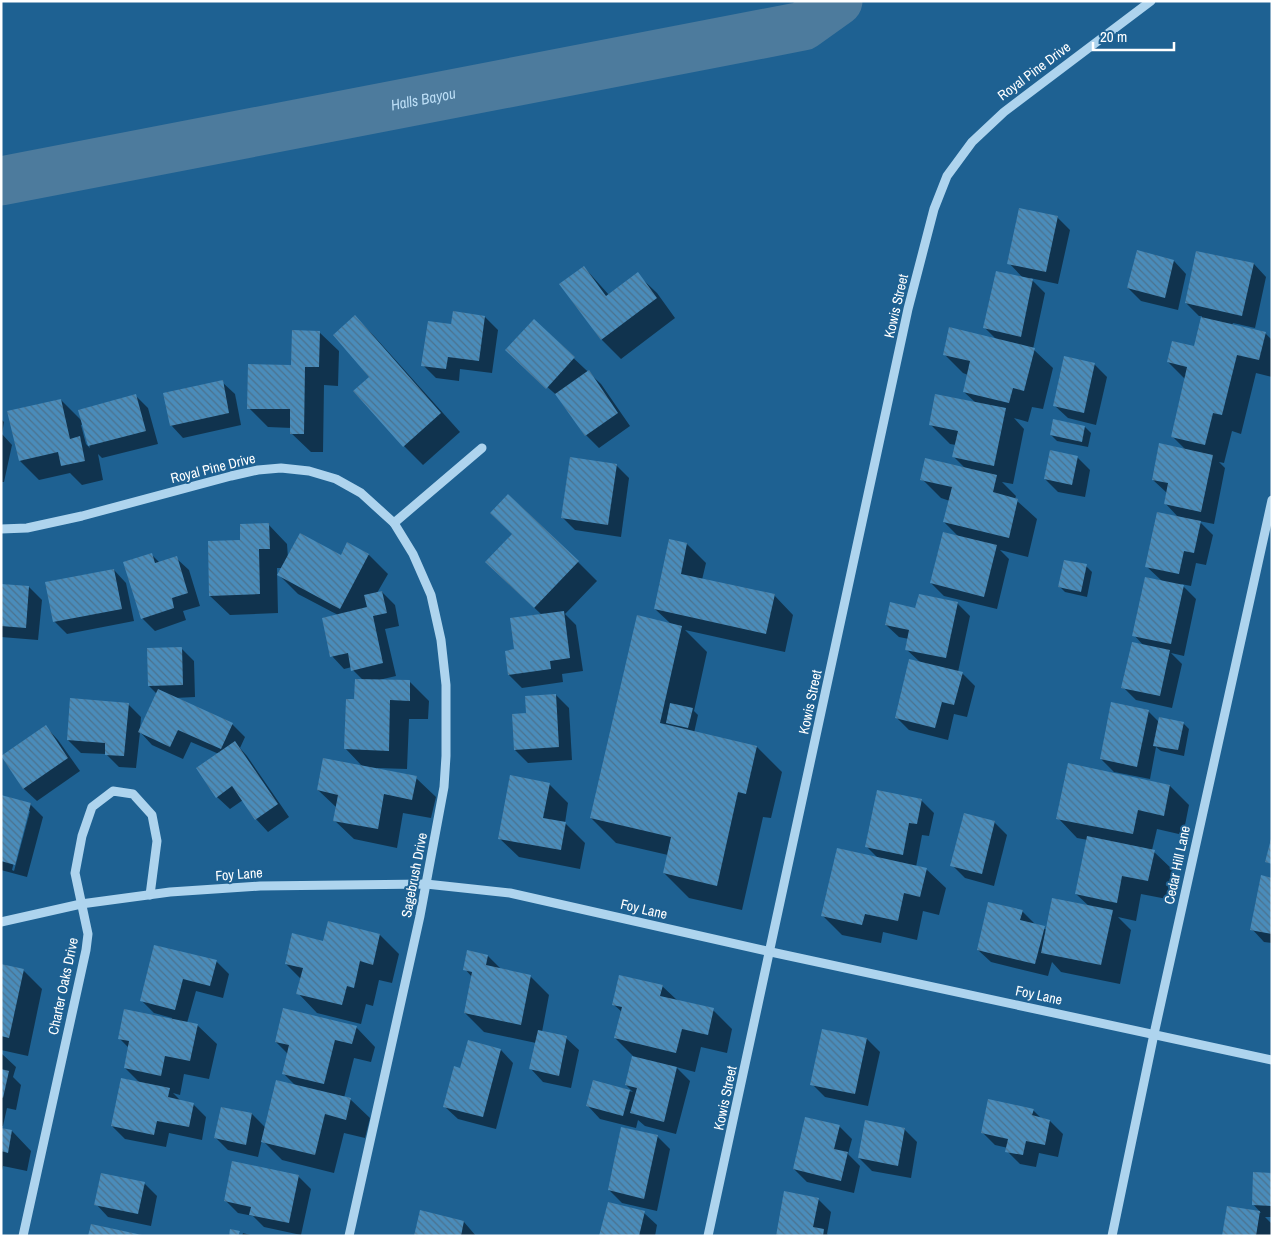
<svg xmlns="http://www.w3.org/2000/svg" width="1273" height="1237" font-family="'Archivo Narrow',sans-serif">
<defs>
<pattern id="building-back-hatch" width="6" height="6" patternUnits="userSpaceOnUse" patternTransform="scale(1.25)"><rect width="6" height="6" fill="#4a8cba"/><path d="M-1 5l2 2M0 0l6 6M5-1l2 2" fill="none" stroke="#4b728e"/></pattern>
</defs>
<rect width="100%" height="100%" fill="#1e6192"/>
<g fill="#0007" fill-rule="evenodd">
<polygon points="1057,217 1070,230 1058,284 1030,278 1045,293 1033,349 1053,368 1043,409 1032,407 1028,422 1014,418 1024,429 1013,484 1002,482 1016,496 1015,499 1037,519 1028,557 1000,550 1009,559 997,609 944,596 931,583 959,537 944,522 950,501 941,498 922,479 966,469 954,457 956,445 950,444 931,425 976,403 964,392 968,375 963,373 944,354 997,340 985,328 1024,279 1009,263"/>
<polygon points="1174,261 1186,274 1178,310 1141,301 1128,288"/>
<polygon points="1254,264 1266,277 1255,328 1233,323 1232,325 1265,333 1272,340 1272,377 1256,373 1241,434 1232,431 1224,463 1219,462 1225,468 1214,524 1199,521 1213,535 1206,565 1196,563 1191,586 1181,584 1196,599 1184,656 1171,653 1182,664 1172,708 1136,700 1123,687 1144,646 1134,635 1162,581 1146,566 1179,518 1165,503 1167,493 1153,480 1186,450 1172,436 1185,379 1168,362 1195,348 1202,316 1199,316 1186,303"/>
<polygon points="584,267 609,295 637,274 657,293 675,318 621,359 602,340 561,285"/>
<polygon points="355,317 374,336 460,432 423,465 404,446 371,377"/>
<polygon points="485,317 498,330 492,373 460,369 459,381 436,378 423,365 452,325"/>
<polygon points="534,321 601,384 630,426 599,448 586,435 561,399 520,363"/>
<polygon points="319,332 339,351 338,386 324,385 323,452 311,452 291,433 292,428 268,427 249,408 292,366"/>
<polygon points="1094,364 1107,377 1096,425 1068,418 1055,406"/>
<polygon points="222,382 235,394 241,425 183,438 171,425"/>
<path d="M136 396 148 408 158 444 102 458 98 454 103 480 82 485 70 473 39 480 20 461 61 400 83 422ZM83 424 90 448 86 444 81 425Z"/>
<polygon points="1,419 4,422 2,434 12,445 4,482 1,482"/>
<polygon points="1054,421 1085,427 1091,433 1088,447 1057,441 1051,435"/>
<polygon points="1077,457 1090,470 1085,497 1058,492 1045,479"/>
<polygon points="616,465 629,478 621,537 575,530 562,517"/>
<polygon points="268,524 287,544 288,558 341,557 348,543 369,555 388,574 377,593 382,592 395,605 399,626 385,629 396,676 379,680 410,682 429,701 428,719 409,719 407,769 377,768 377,770 416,778 436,797 431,818 403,813 397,848 354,839 334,820 337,808 318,790 363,767 345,748 355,700 363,680 353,670 352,667 344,669 332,656 338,615 298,594 279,575 283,568 277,568 278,613 230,615 210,596 241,541"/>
<polygon points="687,544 706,563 702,580 774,595 793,615 785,652 685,630 707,652 694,711 698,715 694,733 757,747 782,772 771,818 763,817 742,910 689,898 664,873 668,855 616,843 591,818 671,624 655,609"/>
<polygon points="151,554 160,563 176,558 189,570 200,606 183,611 186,620 155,631 142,618"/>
<polygon points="578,562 597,581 565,614 576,625 583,671 562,674 563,682 522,688 509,675 506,652 516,650 542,615 506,581"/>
<polygon points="1086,566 1092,572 1087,597 1065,592 1059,586"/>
<polygon points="114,570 126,583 134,621 67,634 54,621"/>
<polygon points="1,585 29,587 42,600 38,640 1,637"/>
<polygon points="957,603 970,616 958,672 962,673 975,686 967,717 954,714 948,740 909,730 896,717 920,662 906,649 909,639 899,637 886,625 916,610"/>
<polygon points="181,648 194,661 195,697 175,698 232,724 245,737 240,748 247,756 289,817 268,832 256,819 243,800 230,809 217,797 219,754 191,742 183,759 152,745 140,732 136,768 119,767 106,754 81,753 68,740 128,704 141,717 140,730 157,694 149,686"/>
<polygon points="556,695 569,708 572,760 528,763 515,750 527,714"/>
<polygon points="1148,711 1159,722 1183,723 1189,729 1184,756 1161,751 1156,747 1150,779 1114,772 1101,759"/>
<polygon points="46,727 58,740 80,771 37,801 24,789 2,757"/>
<polygon points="1069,765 1170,786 1189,805 1183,835 1157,829 1152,850 1173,870 1167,899 1141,894 1136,921 1118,917 1131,930 1120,984 1061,972 1052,962 1048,976 991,962 978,950 1022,911 1035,924 1047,930 1090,907 1076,894 1088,840 1077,838 1058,818"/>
<polygon points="549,784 568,803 565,823 585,843 580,869 519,857 499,838"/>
<path d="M1 797 30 804 43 817 27 877 1 870ZM27 811H30L14 871 12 870Z"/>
<polygon points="921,800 934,813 929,836 922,835 916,867 926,869 946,888 939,915 923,911 917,940 883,932 881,943 842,935 823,916 879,859 867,847"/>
<polygon points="994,822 1007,835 994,886 965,878 952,865"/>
<polygon points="1272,879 1272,943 1264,942 1252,929"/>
<polygon points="380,935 399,954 392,983 379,980 373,1006 366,1004 361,1024 317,1013 298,993 301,979 286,964 324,942"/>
<polygon points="488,956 502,970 530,976 549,995 542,1032 566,1038 579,1050 571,1088 543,1082 531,1069 536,1043 484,1032 465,1013 472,977 465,969"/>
<polygon points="216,961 229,974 223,998 196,991 187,1023 197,1025 217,1044 209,1079 184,1074 180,1095 173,1093 181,1101 193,1104 206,1117 202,1140 169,1133 166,1147 125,1139 112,1126 141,1084 125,1068 129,1048 119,1038 172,1020 172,1018 154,1013 141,1000"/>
<polygon points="1,966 23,970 42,989 28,1056 1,1050"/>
<polygon points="662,986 678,1001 713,1010 732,1029 727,1053 701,1047 695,1072 676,1067 690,1081 676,1134 645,1126 638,1120 636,1128 600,1119 588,1106 594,1082 633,1092 626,1085 633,1056 615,1038 622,1012 614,1005"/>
<polygon points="356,1027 375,1047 371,1062 354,1058 344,1098 350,1099 370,1118 365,1138 344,1133 334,1173 282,1160 262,1140 258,1157 228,1150 216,1138 252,1114 266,1128 296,1086 283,1073 288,1054 276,1042"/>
<polygon points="823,1030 867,1039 880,1052 868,1106 825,1097 812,1084"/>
<polygon points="501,1050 513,1063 496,1129 458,1119 445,1107 461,1070"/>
<polygon points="1,1053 16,1067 13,1077 21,1085 16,1110 7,1108 3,1126 1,1126"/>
<polygon points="1033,1110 1042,1119 1050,1121 1063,1134 1058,1157 1039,1153 1036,1167 1020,1164 1007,1151 1008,1148 995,1145 982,1132"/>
<polygon points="839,1126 852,1139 848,1154 860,1166 854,1193 807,1182 794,1169"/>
<polygon points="1,1129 12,1131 31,1151 27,1171 3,1166 1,1174"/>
<polygon points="904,1129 917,1142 911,1178 872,1171 859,1158"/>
<polygon points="657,1136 670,1149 657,1211 622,1203 609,1190"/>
<polygon points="1272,1174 1272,1217 1265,1217 1272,1224 1271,1236 1223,1236 1228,1207 1261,1213 1253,1204"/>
<polygon points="102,1175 145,1184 157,1196 151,1226 108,1217 96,1204"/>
<polygon points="298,1176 311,1189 301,1235 264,1227 253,1216 238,1213 225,1200"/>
<polygon points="818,1199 831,1212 827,1234 829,1236 777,1236"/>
<polygon points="644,1213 657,1225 655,1236 601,1236"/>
<polygon points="464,1222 476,1236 415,1236"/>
<polygon points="243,1233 254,1236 242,1236"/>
</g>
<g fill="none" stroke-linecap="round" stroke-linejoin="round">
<path stroke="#4d7b9d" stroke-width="49" id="s1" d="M1 181 803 26 838 1"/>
</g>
<g fill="url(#building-back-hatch)">
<polygon points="1019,208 1058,216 1046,272 1007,264"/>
<polygon points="1137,250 1174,260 1165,298 1127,288"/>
<polygon points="1196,251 1254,263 1242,316 1185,303"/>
<polygon points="584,266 606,296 638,272 657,298 601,340 559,284"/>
<polygon points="996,271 1033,279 1021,337 983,328"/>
<polygon points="453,311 485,316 479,361 448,357 446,369 421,366 428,321 451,324"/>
<polygon points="355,315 441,413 403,447 353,391 369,377 333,335"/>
<polygon points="1201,317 1266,332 1259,360 1237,355 1222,415 1213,413 1205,445 1171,437 1187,367 1167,362 1172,341 1194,346"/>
<polygon points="534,319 575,357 546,389 505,350"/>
<polygon points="949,327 1035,348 1024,391 1013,388 1009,403 963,392 970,361 943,355"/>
<polygon points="292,330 320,331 319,367 305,367 304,434 290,434 290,409 247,409 248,364 291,365"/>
<polygon points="1064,356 1095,363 1084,413 1053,406"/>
<polygon points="589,370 618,413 585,436 555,394"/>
<polygon points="223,380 229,413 170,426 163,393"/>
<polygon points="136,394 146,431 88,446 78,410"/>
<polygon points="935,394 1006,408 994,466 952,457 958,431 929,425"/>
<polygon points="61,399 70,439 80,436 85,461 61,466 58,452 19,461 7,411"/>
<polygon points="1053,419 1085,426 1082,442 1050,435"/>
<polygon points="1159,443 1213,455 1201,512 1164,504 1168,483 1152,480"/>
<polygon points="1050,450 1078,456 1072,485 1044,479"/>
<polygon points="570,457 617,464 608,525 561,518"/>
<polygon points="925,458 997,475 993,492 1018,499 1009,538 943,522 952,487 920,480"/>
<polygon points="508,494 579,561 534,608 485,562 512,534 490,513"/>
<polygon points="1157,512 1201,521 1194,553 1184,551 1179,574 1145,567"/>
<polygon points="269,523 270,549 259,549 260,594 209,596 208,541 240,540 240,524"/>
<polygon points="943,532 997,545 984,597 930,583"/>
<polygon points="300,533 341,555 347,542 369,554 340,609 277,575"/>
<polygon points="669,539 687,543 681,574 775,594 766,634 654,609"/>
<polygon points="152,553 155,563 177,556 188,593 172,598 174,608 141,619 123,562"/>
<polygon points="1064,560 1087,564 1081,592 1058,587"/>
<polygon points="114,569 122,609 53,622 45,582"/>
<polygon points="1145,577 1184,585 1171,644 1132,636"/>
<polygon points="1,584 29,586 26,628 1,626"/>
<polygon points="382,591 387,613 373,616 383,663 351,671 348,653 330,657 322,618 367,607 364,595"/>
<polygon points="919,594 958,602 946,658 905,650 909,630 885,625 890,602 915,608"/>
<polygon points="564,611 570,658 550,661 551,669 508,675 505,651 514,649 510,618"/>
<polygon points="637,615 682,626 660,723 757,746 746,794 738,792 717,886 663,873 671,837 590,818"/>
<polygon points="1132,642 1170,650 1160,696 1121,688"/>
<polygon points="182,647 183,685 148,686 147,648"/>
<polygon points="909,659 963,672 954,705 942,702 935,728 895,718"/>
<polygon points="355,679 410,680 410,701 390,700 389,751 344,749 346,699 354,699"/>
<polygon points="158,689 233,723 221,749 178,730 170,747 138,732"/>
<polygon points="556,694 559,747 514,750 512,714 526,713 525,696"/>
<polygon points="70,698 129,703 124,756 105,755 105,743 67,740"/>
<polygon points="1111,702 1149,710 1137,767 1100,759"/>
<polygon points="670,703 693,708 688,728 666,723"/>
<polygon points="1159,717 1184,722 1178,750 1153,746"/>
<polygon points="46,725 68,758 23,789 1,756"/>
<polygon points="235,741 278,804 255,820 232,786 216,798 196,768"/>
<polygon points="323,758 417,776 412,800 384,794 378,829 333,821 338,795 317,790"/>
<polygon points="1068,763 1170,785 1164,816 1138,810 1133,834 1056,819"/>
<polygon points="510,775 550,783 543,818 566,822 561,850 498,839"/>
<polygon points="877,790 922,799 917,824 909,823 903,855 865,847"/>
<polygon points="1,795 31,803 15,865 1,861"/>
<polygon points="964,813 995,821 982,874 950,866"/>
<polygon points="1087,836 1155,850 1148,881 1122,876 1117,903 1075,894"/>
<polygon points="1271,839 1272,840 1272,864 1265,862"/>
<polygon points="837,848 927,868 920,897 904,893 898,921 865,914 862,925 821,916"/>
<polygon points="1261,875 1272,878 1272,934 1250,930"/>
<polygon points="1052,898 1113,910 1101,965 1041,953"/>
<polygon points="988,902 1023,910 1020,920 1045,926 1035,964 977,950"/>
<polygon points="328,921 380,934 373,965 360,961 354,988 347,986 342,1005 296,994 303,968 285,964 292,933 323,941"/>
<polygon points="154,945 217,960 210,986 183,979 175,1010 140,1001"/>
<polygon points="467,950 488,955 486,965 531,975 521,1025 464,1013 472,972 463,970"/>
<polygon points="1,964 24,969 9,1038 1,1036"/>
<polygon points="619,975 663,985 660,996 714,1008 708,1035 682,1029 676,1053 614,1038 622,1007 612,1005"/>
<polygon points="283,1008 357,1026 352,1044 335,1040 324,1084 282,1074 289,1045 275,1042"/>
<polygon points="124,1009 198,1024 190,1061 165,1056 161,1076 124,1068 129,1041 118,1039"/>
<polygon points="822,1029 867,1038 855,1094 810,1085"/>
<polygon points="538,1030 567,1036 559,1076 529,1069"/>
<polygon points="468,1040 501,1049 483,1117 443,1107 454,1066 460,1068"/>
<polygon points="632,1056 677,1067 664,1122 630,1113 637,1088 625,1085"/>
<polygon points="1,1069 9,1071 3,1098 1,1097"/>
<polygon points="121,1078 170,1088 168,1097 194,1103 189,1127 157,1121 154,1135 111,1126"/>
<polygon points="276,1080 351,1098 346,1120 325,1114 315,1155 261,1142"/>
<polygon points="593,1080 630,1090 623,1116 586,1106"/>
<polygon points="988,1099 1034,1109 1032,1115 1050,1120 1045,1145 1026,1141 1023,1155 1005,1152 1008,1139 981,1133"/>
<polygon points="221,1107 252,1113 246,1145 214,1138"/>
<polygon points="805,1117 840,1125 834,1149 848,1152 841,1181 793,1169"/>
<polygon points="865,1120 905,1128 898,1166 858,1158"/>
<polygon points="621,1127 658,1135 644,1199 608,1190"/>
<polygon points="1,1128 12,1130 8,1153 1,1151"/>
<polygon points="232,1161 299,1175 289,1223 249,1215 251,1207 224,1201"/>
<polygon points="1253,1172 1272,1173 1272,1206 1252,1205"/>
<polygon points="101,1173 145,1182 138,1214 94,1205"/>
<polygon points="784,1191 819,1198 813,1227 824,1229 823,1236 776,1236"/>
<polygon points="608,1202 645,1211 639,1236 599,1236"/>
<polygon points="1227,1206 1260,1211 1256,1236 1222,1236"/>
<polygon points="420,1210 464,1221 461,1236 414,1236"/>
<polygon points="91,1224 142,1235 142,1236 88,1236"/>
<polygon points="230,1229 240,1231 238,1236 229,1236"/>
</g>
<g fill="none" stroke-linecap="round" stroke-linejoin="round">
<g stroke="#aed4ee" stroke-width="9">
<polyline points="394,523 482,448"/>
<polyline points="1,529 27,528 82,516 231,476 258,470 281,468 309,471 336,479 361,493 394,523 413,554 431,595 441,640 446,685 446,756 444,787 420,916 349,1236"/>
<polyline points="1,922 81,904 170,892 260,886 426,884 510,893 771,952 1272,1060"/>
<polyline points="23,1236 86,950 88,934 75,873 82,836 92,807 113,791 133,794 152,815 157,841 150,895"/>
<polyline points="708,1236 908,309 934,209 947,176 972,142 1004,112 1151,1"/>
<polyline points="1112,1236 1154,1034 1272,500"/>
</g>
</g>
<g text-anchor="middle" stroke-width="4" stroke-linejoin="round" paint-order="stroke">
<g font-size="14" fill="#fff" stroke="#1e6192">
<text transform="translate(1034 71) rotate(-37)" y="5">Royal Pine Drive</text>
<text transform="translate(896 306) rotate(-77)" y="5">Kowis Street</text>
<text transform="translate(213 468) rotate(-14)" y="5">Royal Pine Drive</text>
<text transform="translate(810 702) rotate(-78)" y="5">Kowis Street</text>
<text transform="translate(1177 865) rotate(-78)" y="5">Cedar Hill Lane</text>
<text transform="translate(239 874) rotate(-4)" y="5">Foy Lane</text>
<text transform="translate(414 875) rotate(-79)" y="5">Sagebrush Drive</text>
<text transform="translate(644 909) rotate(13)" y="5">Foy Lane</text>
<text transform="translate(63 986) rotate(-78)" y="5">Charter Oaks Drive</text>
<text transform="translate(1039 995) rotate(12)" y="5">Foy Lane</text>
<text transform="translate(725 1098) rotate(-78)" y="5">Kowis Street</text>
</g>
<g font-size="15" font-style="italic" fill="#bbddf5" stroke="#1e6192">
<text dy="5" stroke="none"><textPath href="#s1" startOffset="430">Halls Bayou</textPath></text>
</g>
</g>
<rect width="1273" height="1237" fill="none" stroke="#ffffff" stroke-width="5"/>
<path d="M1093 42v8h81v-8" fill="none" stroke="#ffffff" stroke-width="2.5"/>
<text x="1100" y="42" font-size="15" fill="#ffffff" stroke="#1e6192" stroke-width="4" paint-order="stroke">20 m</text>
</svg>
